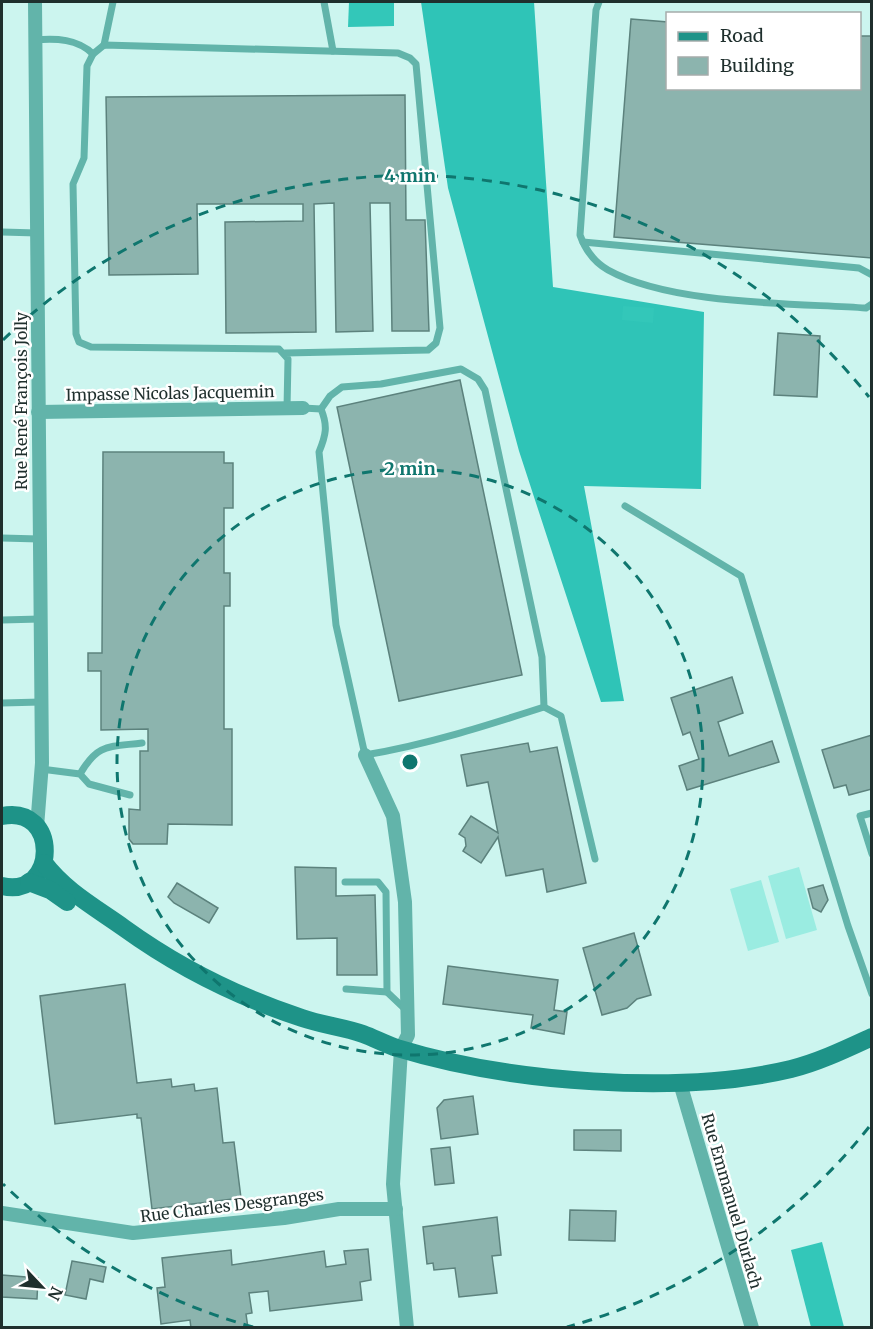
<svg xmlns="http://www.w3.org/2000/svg" width="873" height="1329" font-family="Merriweather,serif">
<rect width="100%" height="100%" fill="#ccf5ef"/>
<g fill="#9aece1">
<polygon points="799,867 817,930 786,939 768,876"/>
<polygon points="761,880 779,942 748,951 730,889"/>
</g>
<polygon fill="#2fc4b7" points="421,2 534,2 553,287 704,312 701,489 584,486 624,701 601,702 519,451 448,188"/>
<g fill="#33c7b9">
<polygon points="349,2 394,2 394,26 348,27"/>
<polygon points="623,306 654,308 653,323 622,320"/>
<polygon points="822,1242 844,1327 811,1327 791,1250"/>
</g>
<g fill="#8cb4ae" stroke="#5c827d" stroke-width="1.5">
<polygon points="631,19 668,22 668,88 860,88 860,36 872,36 872,258 614,237"/>
<polygon points="405,95 406,220 425,220 429,331 392,331 390,203 370,203 373,331 336,332 334,203 314,204 316,332 226,333 225,222 303,221 303,204 197,204 198,274 109,275 106,97"/>
<polygon points="778,333 820,336 817,397 774,395"/>
<polygon points="460,380 522,675 399,701 337,407"/>
<polygon points="103,452 224,452 224,463 233,463 233,508 224,508 224,573 230,573 230,606 224,606 224,729 232,729 232,825 168,824 167,844 133,844 129,839 129,809 140,810 140,751 148,751 148,729 101,730 101,671 88,671 88,653 102,653"/>
<polygon points="732,677 743,713 718,722 729,756 772,741 779,762 687,790 679,766 699,759 690,732 683,735 671,698"/>
<polygon points="872,735 872,789 849,795 846,785 834,788 822,750"/>
<polygon points="528,743 530,752 557,747 586,883 547,892 543,869 506,876 498,837 481,863 463,851 466,846 465,838 459,834 471,816 498,833 488,782 467,786 461,755"/>
<polygon points="295,867 336,868 336,896 375,895 377,975 337,975 337,938 297,939"/>
<polygon points="177,883 218,908 209,923 174,903 168,897"/>
<polygon points="823,885 828,900 821,912 813,908 808,889"/>
<polygon points="634,933 651,995 637,999 627,1008 602,1015 583,948"/>
<polygon points="448,966 558,980 554,1010 567,1012 564,1034 531,1028 533,1015 443,1004"/>
<polygon points="125,984 137,1083 171,1079 172,1087 194,1084 195,1091 217,1088 223,1143 234,1142 241,1198 152,1209 141,1118 137,1118 137,1114 55,1124 40,996"/>
<polygon points="473,1096 478,1134 441,1139 437,1108 444,1100"/>
<polygon points="574,1130 621,1130 621,1151 574,1150"/>
<polygon points="450,1147 454,1183 435,1185 431,1149"/>
<polygon points="570,1210 616,1211 615,1241 569,1240"/>
<polygon points="497,1217 501,1255 492,1256 497,1293 459,1297 455,1268 434,1270 433,1263 427,1264 423,1227"/>
<polygon points="368,1249 371,1280 360,1282 362,1300 270,1311 268,1291 249,1293 252,1313 246,1314 248,1328 191,1328 190,1320 161,1324 157,1288 165,1287 162,1258 231,1250 232,1265 324,1251 326,1267 346,1264 344,1251"/>
<polygon points="72,1261 106,1267 103,1282 90,1279 86,1299 65,1295"/>
<polygon points="2,1275 38,1278 37,1299 2,1297"/>
</g>
<g fill="none" stroke-linecap="round" stroke-linejoin="round">
<g stroke="#62b4aa" stroke-width="7">
<polyline points="324,2 333,51"/>
<path d="M599 2 596 10 580 235C585 249 594 262 608 270 671 305 793 303 866 308L872 304"/>
<path d="M35 40C56 38 78 39 93 54"/>
<polyline points="104,45 113,2"/>
<polyline points="2,232 37,233"/>
<polyline points="583,242 859,268 872,275"/>
<polyline points="285,353 428,350 436,343 440,328 416,64 410,58 398,53 104,45 93,54 87,66 84,158 73,184 76,334 79,342 91,347 279,349 288,359 287,408"/>
<path d="M303 408 321 409C328 426 326 435 319 452L336 625 365 755C426 745 485 726 544 707L561 716 595 859"/>
<polyline points="321,409 330,396 342,387 381,384 461,369 478,379 485,390 542,657 544,707"/>
<polyline points="625,506 741,576 848,926 872,994"/>
<polyline points="2,538 39,539"/>
<polyline points="2,620 40,619"/>
<polyline points="2,703 41,702"/>
<polyline points="41,769 80,774 89,784 130,795"/>
<path d="M80 774C98 743 109 747 142 743"/>
<polyline points="872,813 860,816 872,854"/>
<polyline points="345,882 378,882 386,892 387,992 407,1011"/>
<polyline points="346,989 387,992"/>
</g>
<g stroke="#62b4aa" stroke-width="14">
<polyline points="35,2 42,763 37,827"/>
<polyline points="38,412 303,408"/>
<polyline points="365,755 393,816 405,902 408,1035 401,1049 393,1184 407,1328"/>
<polyline points="680,1083 752,1328"/>
<polyline points="2,1213 133,1233 284,1218 339,1209 396,1209"/>
</g>
<g stroke="#1e9388" stroke-width="18">
<path d="M2 816C60 804 58 899 2 886"/>
<path d="M44 863C65 891 96 908 124 928 178 967 238 997 302 1018 322 1025 343 1027 363 1034 374 1038 385 1044 397 1048 508 1082 678 1096 791 1069 819 1062 846 1049 872 1037"/>
<polyline points="29,882 50,890 67,902"/>
</g>
</g>
<g fill="none" stroke="#0f766e" stroke-width="3" stroke-dasharray="10 8">
<circle cx="410" cy="762" r="293"/>
<path d="M869 1127A586 586 0 0 1 567 1327M253 1327A586 586 0 0 1 3 1184M3 340A586 586 0 0 1 869 397"/>
</g>
<g text-anchor="middle" stroke-width="5" stroke-linejoin="round" paint-order="stroke">
<g font-size="16" fill="#1f2f2d" stroke="#fff">
<text transform="translate(170 393) rotate(-1)" y="6">Impasse Nicolas Jacquemin</text>
<text transform="translate(21 401) rotate(-90)" y="6">Rue René François Jolly</text>
<text transform="translate(732 1201) rotate(74)" y="6">Rue Emmanuel Durlach</text>
<text transform="translate(232 1205) rotate(-7)" y="6">Rue Charles Desgranges</text>
</g>
</g>
<circle cx="410" cy="762" r="9" fill="#0f766e" stroke="#fff" stroke-width="3"/>
<g font-size="18" text-anchor="middle" font-weight="bold" fill="#0f766e" stroke="#fff" stroke-width="5" stroke-linejoin="round" paint-order="stroke">
<text x="410" y="182">4 min</text>
<text x="410" y="475">2 min</text>
</g>
<rect width="873" height="1329" fill="none" stroke="#1f2f2d" stroke-width="6"/>
<rect x="666" y="12" width="195" height="78" fill="#ffffff" stroke="#a5acab" stroke-width="1.5"/>
<rect x="678" y="32" width="30" height="9" fill="#1e9388" stroke="#a5acab" stroke-width="1.5"/>
<text x="720" y="42" font-size="18" fill="#1f2f2d">Road</text>
<rect x="678" y="57" width="30" height="18" fill="#8cb4ae" stroke="#a5acab" stroke-width="1.5"/>
<text x="720" y="72" font-size="18" fill="#1f2f2d">Building</text>
<g transform="translate(42 1287) rotate(116)" stroke="#ffffff" stroke-width="4.5" paint-order="stroke">
<path d="M0-4.5L10 22L0 15L-10 22Z" fill="#1f2f2d"/>
<text y="-9" font-size="16" font-weight="bold" text-anchor="middle" fill="#1f2f2d">N</text>
</g>
</svg>
